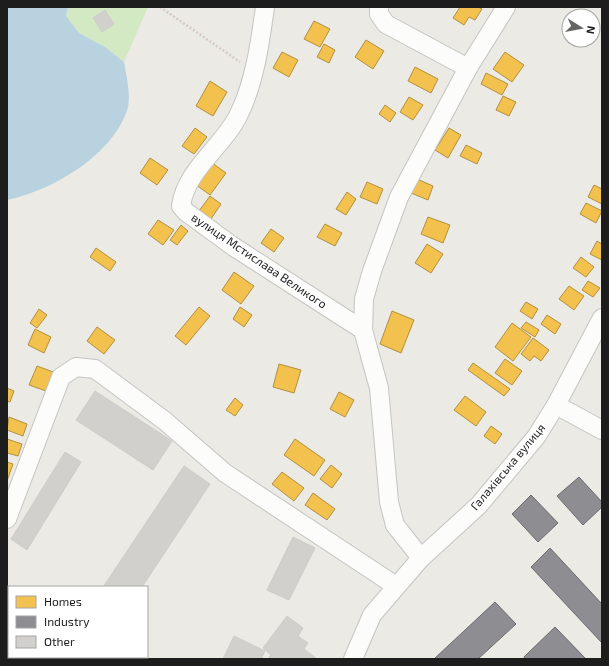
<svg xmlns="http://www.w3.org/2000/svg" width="609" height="666" font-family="'Exo 2',sans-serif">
<rect width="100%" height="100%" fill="#ebeae5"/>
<polygon fill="#d3e9c3" points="68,7 148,7 124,62 105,47 79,33 66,16"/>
<path fill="#b8d2df" d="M7 7H68L66 16 79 33 105 47 124 62C126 73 131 96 128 107 115 154 52 191 7 200Z"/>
<g fill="#f2c14e" stroke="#b2903f">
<polygon points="460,7 478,7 482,9 475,20 469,17 464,25 453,18"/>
<polygon points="314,21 330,29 320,47 304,39"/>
<polygon points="366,40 384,51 373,69 355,57"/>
<polygon points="324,44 335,50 329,63 317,57"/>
<polygon points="282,52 298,60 289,77 273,68"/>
<polygon points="505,52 524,65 512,82 493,69"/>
<polygon points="415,67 438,79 431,93 408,81"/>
<polygon points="486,73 508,84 502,95 481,84"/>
<polygon points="210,81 227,92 213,116 196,106"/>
<polygon points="503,96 516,102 509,116 496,110"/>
<polygon points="409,97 423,105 413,120 400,112"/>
<polygon points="385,105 396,113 390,122 379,114"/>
<polygon points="195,128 207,137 194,154 182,146"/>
<polygon points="449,128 461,135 448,158 435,150"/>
<polygon points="466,145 482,153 477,164 460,156"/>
<polygon points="150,158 168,170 157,185 140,173"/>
<polygon points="211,162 226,173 210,195 195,184"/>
<polygon points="417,179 433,186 428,200 411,193"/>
<polygon points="367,182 383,189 377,204 360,197"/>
<polygon points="594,185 602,189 602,204 588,197"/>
<polygon points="347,192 356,199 346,215 336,209"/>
<polygon points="210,196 221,204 211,219 199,211"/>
<polygon points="586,203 602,211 596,223 580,214"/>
<polygon points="428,217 450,225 443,243 421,234"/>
<polygon points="158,220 174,230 163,245 148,234"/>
<polygon points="325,224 342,233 335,246 317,237"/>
<polygon points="181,225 188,231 177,245 170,240"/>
<polygon points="271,229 284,238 274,252 261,243"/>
<polygon points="597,241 602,244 602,260 590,254"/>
<polygon points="427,244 443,254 431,273 415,263"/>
<polygon points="96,248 116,262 110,271 90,257"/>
<polygon points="581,257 594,267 586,277 573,268"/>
<polygon points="234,272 254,286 241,304 222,290"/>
<polygon points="588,281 600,288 593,297 582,290"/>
<polygon points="569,286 584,296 574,310 559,299"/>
<polygon points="526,302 538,309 532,319 520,311"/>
<polygon points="199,307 210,316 186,345 175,336"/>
<polygon points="240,307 252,315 244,327 233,319"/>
<polygon points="39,309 47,315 37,328 30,323"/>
<polygon points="392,311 414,320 401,353 380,344"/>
<polygon points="547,315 561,324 555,334 541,324"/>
<polygon points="526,322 539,330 535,337 521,328"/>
<polygon points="512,323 531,337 513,361 495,347"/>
<polygon points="97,327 115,340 104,354 87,341"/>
<polygon points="35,329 51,337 44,353 28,345"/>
<polygon points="533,338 549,350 541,361 534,356 530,361 521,354"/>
<polygon points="505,359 522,371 512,385 495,373"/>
<polygon points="473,363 510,389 504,396 468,370"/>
<polygon points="279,364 301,370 294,393 273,387"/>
<polygon points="37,366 56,373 49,392 29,385"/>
<polygon points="7,388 14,391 10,402 7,401"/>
<polygon points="339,392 354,400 345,417 330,409"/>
<polygon points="465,396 486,412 476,426 454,410"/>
<polygon points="235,398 243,405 235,416 226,410"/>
<polygon points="9,417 27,424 23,436 7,430"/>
<polygon points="491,426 502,434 495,444 484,436"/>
<polygon points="7,439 22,444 18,456 7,453"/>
<polygon points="295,439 325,460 314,476 284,455"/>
<polygon points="7,462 13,464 7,481"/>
<polygon points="331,465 342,474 332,488 320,479"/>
<polygon points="282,472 304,488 294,501 272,484"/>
<polygon points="313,493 335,509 327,520 305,505"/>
</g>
<g fill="#8d8d92" stroke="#6b6b6f">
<polygon points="579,477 602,502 602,507 583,525 557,496"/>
<polygon points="531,495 558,523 538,542 512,514"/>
<polygon points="550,548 602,604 602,643 531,567"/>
<polygon points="495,602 516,624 478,659 434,659"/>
<polygon points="555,627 586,659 525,659 524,657"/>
</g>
<g fill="#d2d0cc" stroke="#ceccc7">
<polygon points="105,10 114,24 102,32 93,18"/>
<polygon points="95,391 172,441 153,470 76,420"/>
<polygon points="65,452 81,462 27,550 11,539"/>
<polygon points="184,466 210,484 142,587 103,587"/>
<polygon points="293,537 315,548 289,600 267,590"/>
<polygon points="287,616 303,628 298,636 308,643 304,649 317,659 268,659 271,655 263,648"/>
<polygon points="234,636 265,651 261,659 223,659"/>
<polygon points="100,657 115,657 119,659 98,659"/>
</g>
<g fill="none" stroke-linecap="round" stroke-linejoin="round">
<g stroke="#c4c4c1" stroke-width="20">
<g id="minor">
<path d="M265 7C260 43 255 81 239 114 224 146 186 169 181 206L186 212 234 247 363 330"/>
<polyline points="379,7 379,14 386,24 468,68"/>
<polyline points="556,405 602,430"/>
<polyline points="7,519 61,377 76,367 95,369 165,421 225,473 396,586"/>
<polyline points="421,558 395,525 389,502 379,388 363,330 364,299 372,271 399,197 468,68 506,7"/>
<polyline points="353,659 372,615 421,558 479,505 536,437 556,405 602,318"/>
</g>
</g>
<polyline stroke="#d6c9c4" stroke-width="2.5" stroke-dasharray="2 2" stroke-linecap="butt" points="160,7 240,62"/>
<use href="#minor" stroke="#fcfcfb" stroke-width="18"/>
</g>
<g text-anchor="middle" stroke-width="4" stroke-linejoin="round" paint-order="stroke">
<g font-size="12" fill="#1d1d1d" stroke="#fff">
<text transform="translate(259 261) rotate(34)" y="4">вулиця Мстислава Великого</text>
<text transform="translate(508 467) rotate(-50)" y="4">Галахівська вулиця</text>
</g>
</g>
<rect width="609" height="666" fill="none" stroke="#1d1d1d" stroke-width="16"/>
<rect x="8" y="586" width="140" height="72" fill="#ffffff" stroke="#a5a5a5"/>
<rect x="16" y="596" width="20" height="12" fill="#f2c14e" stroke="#a5a5a5"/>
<text x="44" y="606" font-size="12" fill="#1d1d1d">Homes</text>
<rect x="16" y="616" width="20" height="12" fill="#8d8d92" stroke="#a5a5a5"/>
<text x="44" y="626" font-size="12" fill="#1d1d1d">Industry</text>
<rect x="16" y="636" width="20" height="12" fill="#d2d0cc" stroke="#a5a5a5"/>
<text x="44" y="646" font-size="12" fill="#1d1d1d">Other</text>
<g transform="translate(581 28) rotate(101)"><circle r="19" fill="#ffffff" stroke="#a5a5a5"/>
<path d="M0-3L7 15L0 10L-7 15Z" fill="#656563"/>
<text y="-6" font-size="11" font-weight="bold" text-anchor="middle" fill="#1d1d1d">N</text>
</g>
</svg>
